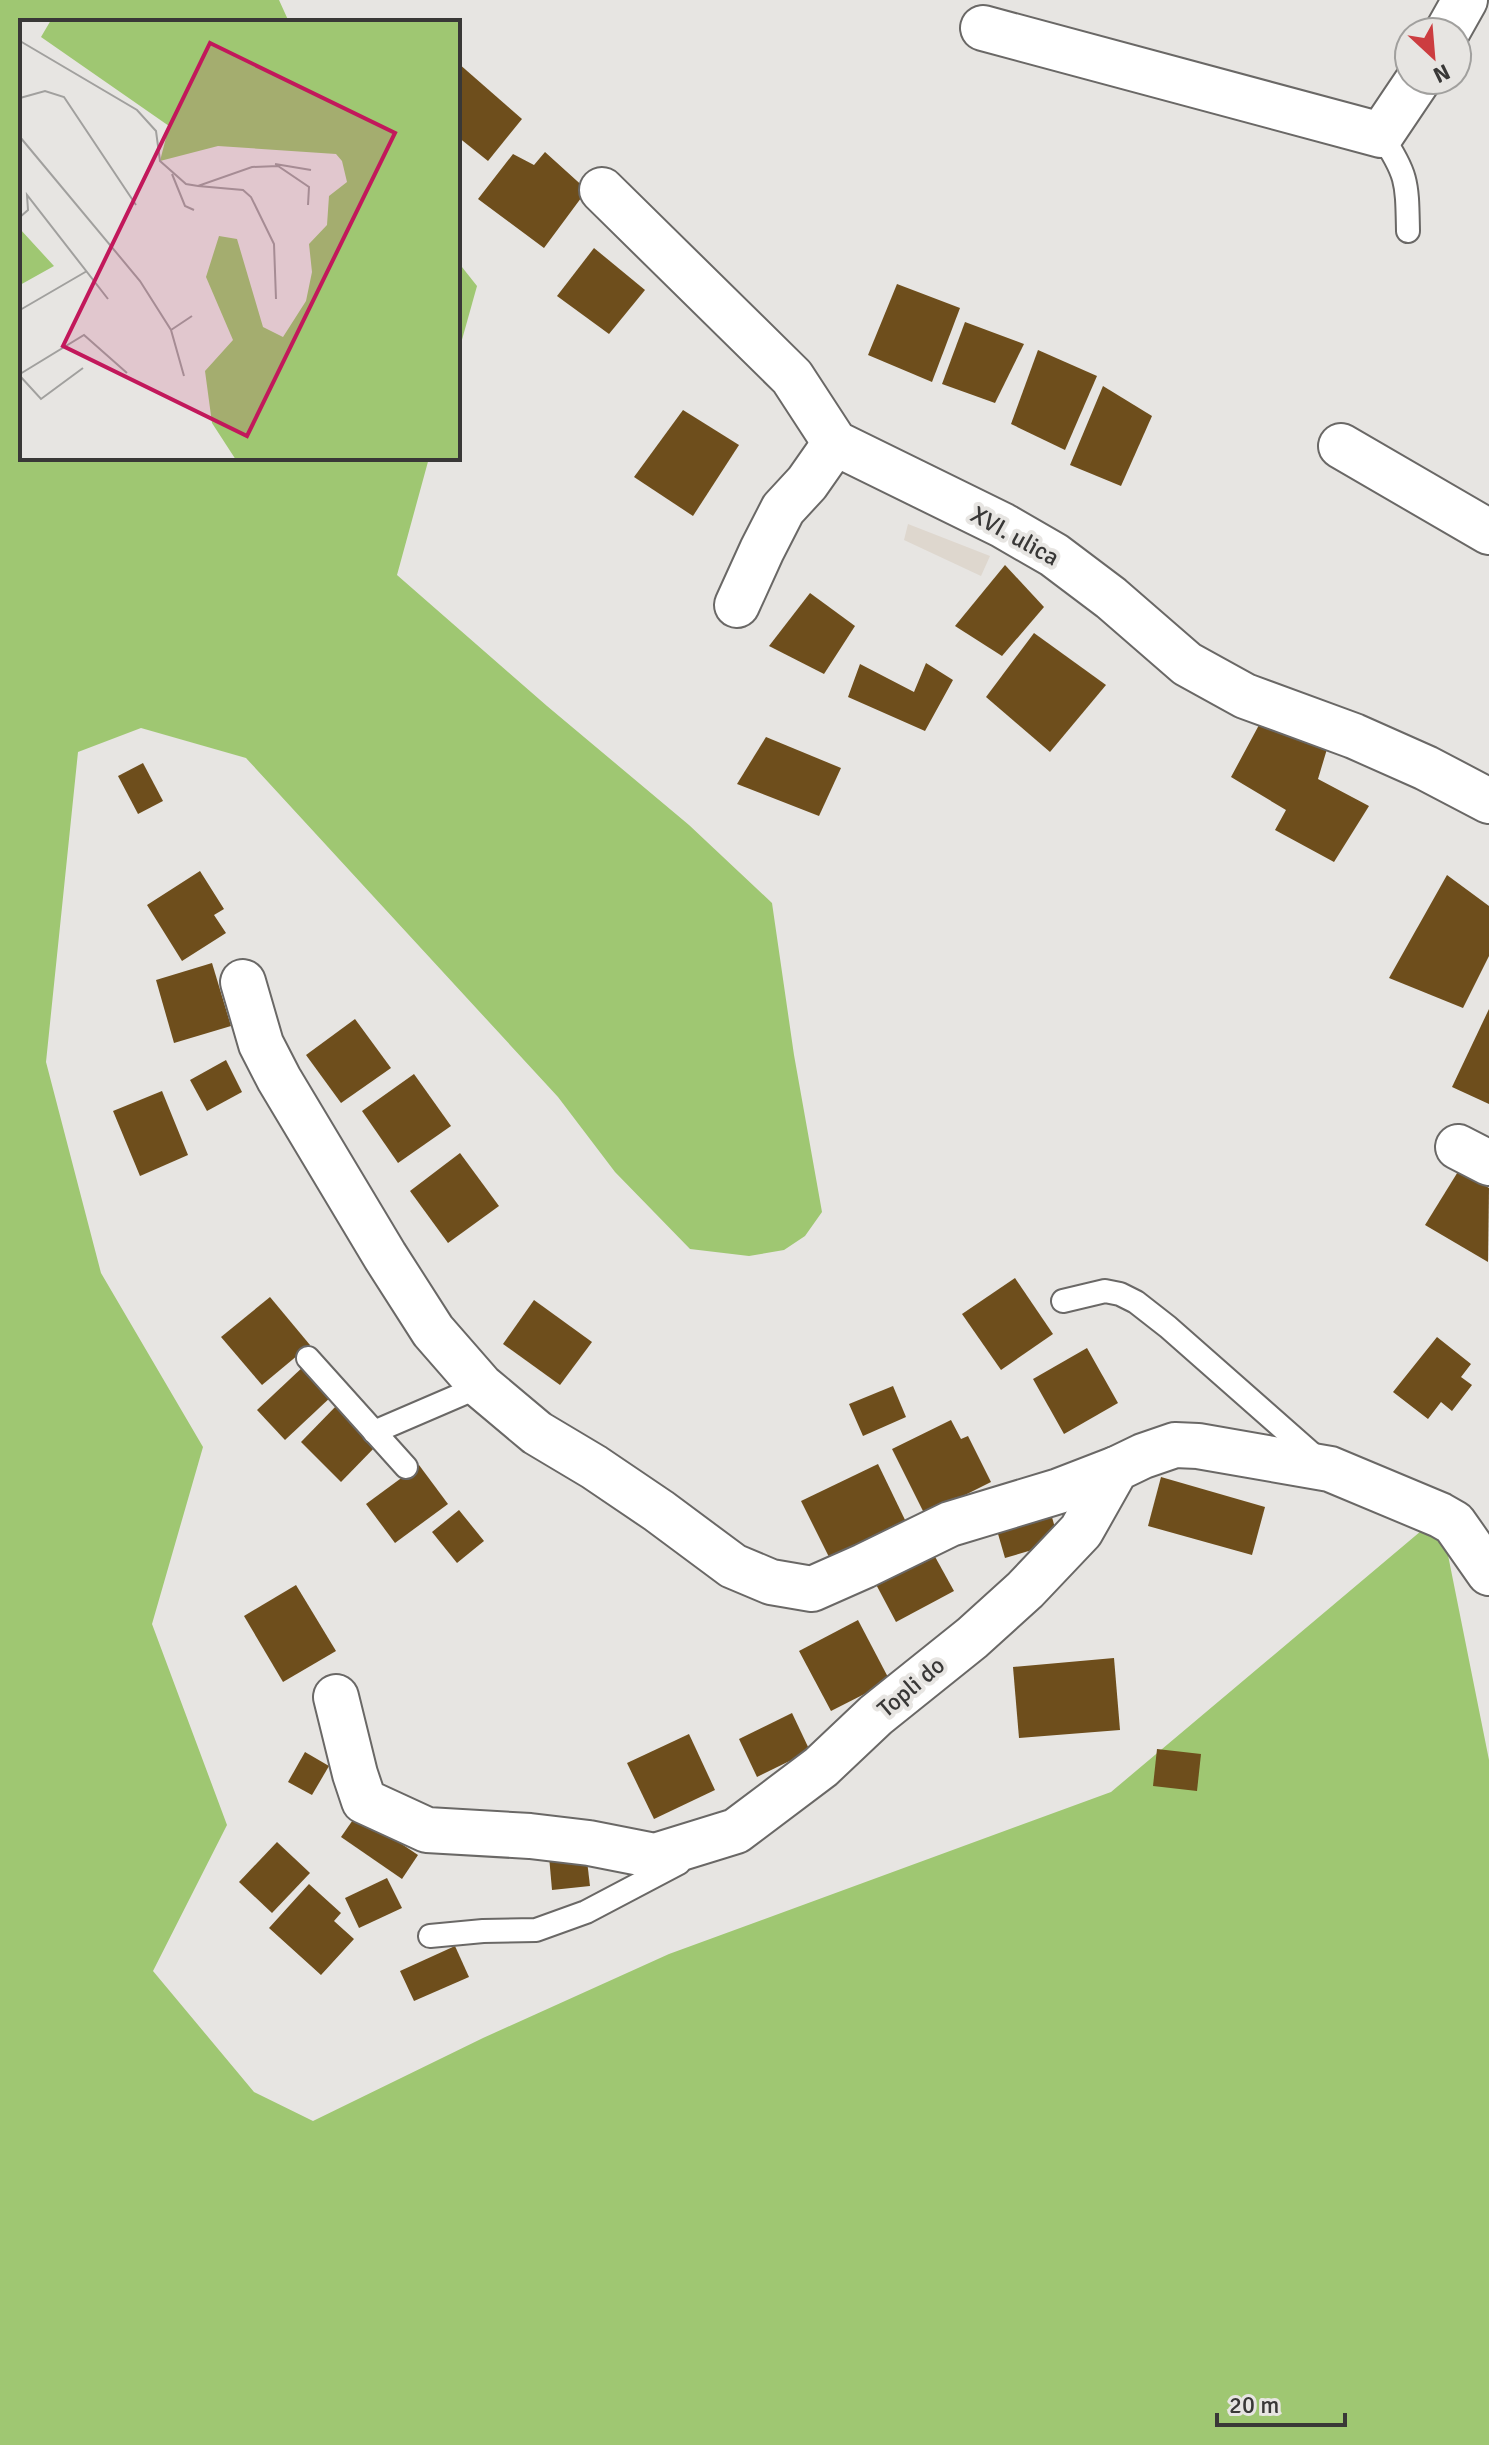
<svg xmlns="http://www.w3.org/2000/svg" width="1489" height="2445" font-family="Signika,sans-serif">
<rect width="100%" height="100%" fill="#e7e5e2"/>
<polygon fill="#ded7ce" points="908,524 990,556 981,576 904,540"/>
<g fill="#9fc772">
<polygon points="0,0 279,0 289,22 22,22 22,458 429,458 397,575 547,706 689,825 772,903 794,1055 822,1212 805,1236 784,1250 749,1256 690,1249 615,1172 558,1097 246,758 141,728 78,752 46,1062 101,1273 203,1447 152,1624 227,1825 153,1971 254,2092 313,2121 483,2038 669,1954 1111,1792 1440,1515 1489,1760 1489,2445 0,2445"/>
<polygon points="458,262 477,286 458,354"/>
</g>
<g fill="#6e4e1c">
<polygon points="458,63 522,119 488,161 458,137"/>
<polygon points="545,152 587,190 544,248 478,199 513,154 534,165"/>
<polygon points="594,248 645,290 609,334 557,296"/>
<polygon points="897,284 960,308 932,382 868,355"/>
<polygon points="965,322 1024,344 995,403 942,384"/>
<polygon points="1038,350 1097,376 1065,450 1011,424"/>
<polygon points="1103,386 1152,416 1121,486 1070,465"/>
<polygon points="683,410 739,445 693,516 634,477"/>
<polygon points="1005,565 1044,607 1002,656 955,626"/>
<polygon points="810,593 855,626 824,674 769,646"/>
<polygon points="1034,633 1106,685 1050,752 986,697"/>
<polygon points="926,663 953,680 925,731 848,697 860,664 914,692"/>
<polygon points="1266,712 1327,749 1318,779 1369,806 1334,862 1275,830 1286,810 1231,777"/>
<polygon points="766,737 841,768 819,816 737,784"/>
<polygon points="143,763 163,801 138,814 118,776"/>
<polygon points="200,871 224,909 214,915 226,933 182,961 147,905"/>
<polygon points="1447,875 1489,906 1489,956 1463,1008 1389,978"/>
<polygon points="212,963 231,1026 174,1043 156,980"/>
<polygon points="1489,1009 1489,1104 1452,1087"/>
<polygon points="355,1019 391,1068 341,1103 306,1055"/>
<polygon points="226,1060 242,1092 207,1111 190,1080"/>
<polygon points="414,1074 451,1126 398,1163 362,1111"/>
<polygon points="162,1091 188,1155 140,1176 113,1111"/>
<polygon points="460,1153 499,1206 448,1243 410,1191"/>
<polygon points="1459,1170 1489,1188 1488,1262 1425,1225"/>
<polygon points="1015,1278 1053,1334 1001,1370 962,1314"/>
<polygon points="270,1297 310,1345 262,1385 221,1337"/>
<polygon points="534,1300 592,1342 560,1385 503,1344"/>
<polygon points="1437,1337 1471,1364 1461,1377 1472,1385 1452,1411 1441,1402 1428,1419 1393,1392"/>
<polygon points="1087,1348 1118,1403 1064,1434 1033,1379"/>
<polygon points="305,1365 333,1395 285,1440 257,1410"/>
<polygon points="893,1386 906,1417 863,1436 849,1404"/>
<polygon points="338,1404 378,1444 341,1482 301,1442"/>
<polygon points="951,1420 961,1439 968,1436 991,1482 925,1515 892,1449"/>
<polygon points="878,1464 907,1524 831,1561 801,1501"/>
<polygon points="419,1465 448,1504 395,1543 366,1504"/>
<polygon points="1161,1477 1265,1507 1252,1555 1148,1526"/>
<polygon points="1048,1503 1059,1542 1005,1558 994,1520"/>
<polygon points="459,1510 484,1541 457,1563 432,1532"/>
<polygon points="928,1544 954,1591 896,1622 871,1575"/>
<polygon points="296,1585 336,1651 283,1682 244,1616"/>
<polygon points="858,1620 890,1681 831,1711 799,1651"/>
<polygon points="1114,1658 1120,1730 1019,1738 1013,1667"/>
<polygon points="792,1713 810,1751 757,1777 739,1739"/>
<polygon points="689,1734 715,1790 654,1819 627,1763"/>
<polygon points="1157,1749 1201,1754 1197,1791 1153,1786"/>
<polygon points="305,1752 329,1766 312,1795 288,1782"/>
<polygon points="357,1814 418,1855 402,1879 341,1837"/>
<polygon points="277,1842 310,1873 272,1913 239,1882"/>
<polygon points="586,1852 590,1886 552,1890 549,1856"/>
<polygon points="387,1878 402,1908 359,1928 345,1898"/>
<polygon points="309,1884 341,1913 334,1921 354,1939 321,1975 269,1928"/>
<polygon points="455,1946 469,1977 414,2001 400,1971"/>
</g>
<g fill="none" stroke-linecap="round" stroke-linejoin="round">
<g stroke="#6a6866" stroke-width="26">
<g id="service">
<path d="M1381 135C1408 175 1407 183 1408 231"/>
<polyline points="1063,1301 1105,1291 1120,1294 1136,1302 1168,1327 1320,1461"/>
<polyline points="308,1358 406,1467"/>
<polyline points="374,1432 481,1386"/>
<polyline points="430,1936 483,1931 536,1930 586,1912 679,1863"/>
</g>
</g>
<g stroke="#6a6866" stroke-width="48">
<g id="minor">
<polyline points="983,28 1381,135 1418,80"/>
<polyline points="1447,32 1465,0"/>
<polyline points="602,190 792,377 835,443 1002,525 1054,555 1111,598 1187,664 1245,696 1354,736 1426,768 1489,801"/>
<polyline points="1341,446 1489,532"/>
<polyline points="737,605 762,550 783,509 807,483 835,443"/>
<polyline points="243,982 261,1044 279,1079 385,1256 433,1331 481,1386 537,1433 594,1467 659,1511 733,1566 771,1582 812,1589 864,1566 950,1524 1059,1491 1116,1469"/>
<polyline points="1458,1147 1489,1163"/>
<polyline points="336,1697 355,1774 364,1801 427,1830 530,1836 589,1843 655,1856 736,1831 821,1767 876,1715 972,1638 1025,1590 1081,1531 1116,1469 1143,1456 1175,1445 1198,1446 1330,1469 1440,1515 1454,1523 1489,1573"/>
</g>
</g>
<use href="#service" stroke="#fff" stroke-width="22"/>
<use href="#minor" stroke="#fff" stroke-width="44"/>
</g>
<g text-anchor="middle" stroke-width="8" stroke-linejoin="round" paint-order="stroke">
<g font-size="24" fill="#393837" stroke="#e7e5e2">
<text transform="translate(1015 536) rotate(29)" y="8">XVI. ulica</text>
<text transform="translate(911 1687) rotate(-40)" y="8">Topli do</text>
</g>
</g>
<g transform="translate(20 20)">
<rect width="440" height="440" fill="#e7e5e2"/>
<path d="M31 0H440V440H216L192 403 185 351 213 320 186 257 199 216 217 219 243 307 263 317 286 281 292 252 289 224 307 205 309 176 327 162 322 141 316 134 198 126 140 141 149 106 21 17ZM0 209 34 246 0 265Z" fill="#9fc772"/>
<path fill="none" stroke="#a1a09e" stroke-width="2" d="M0 21 117 90 136 111 140 141 166 164 178 166 232 147 258 146 289 167 288 185M0 78 25 71 44 77 116 185M0 117 120 261 151 310 164 356M255 144 291 150M152 154 165 186 174 190M178 166 223 170 231 177 254 224 256 279M0 197 8 190 7 175 88 279M0 290 67 251M151 310 172 296M0 354 64 315 107 353M0 356 21 379 63 348"/>
<path fill="#c2185b" fill-opacity="0.15" stroke="#c2185b" stroke-width="4" d="M190 23 375 113 227 416 43 326Z"/>
<rect width="440" height="440" fill="none" stroke="#393837" stroke-width="4"/>
</g>
<g transform="translate(1433 56) rotate(154)"><circle r="38" fill="#e7e5e2" stroke="#a1a09e" stroke-width="2"/>
<path d="M0-6L14 30L0 20L-14 30Z" fill="#cc3d40"/>
<text y="-12" font-size="22" font-weight="bold" text-anchor="middle" fill="#393837">N</text>
</g>
<path d="M1217 2413v12h128v-12" fill="none" stroke="#393837" stroke-width="4"/>
<text x="1229" y="2413" font-size="24" fill="#393837" stroke="#e7e5e2" stroke-width="6" paint-order="stroke">20 m</text>
</svg>
